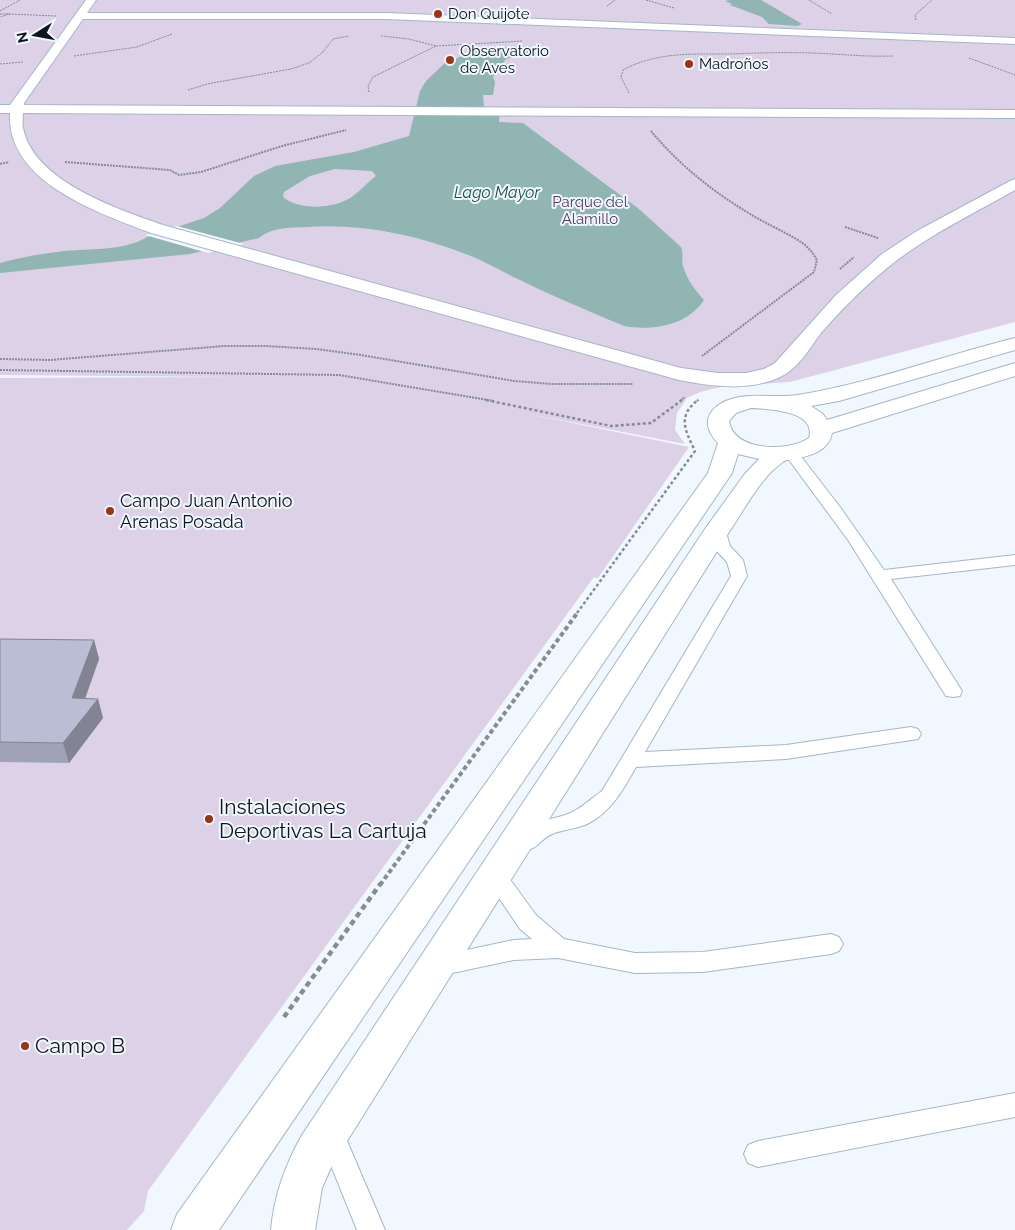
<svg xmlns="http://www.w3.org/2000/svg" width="1015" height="1230" font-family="Raleway,sans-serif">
<rect width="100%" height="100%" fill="#f0f7ff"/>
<polygon fill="#dcd1e7" points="0,0 1015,0 1015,322 790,382 724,386 700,392 687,398 677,413 675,430 685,444 519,412 689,447 598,578 594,577 148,1191 144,1211 127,1230 0,1230 0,378 235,377 0,375"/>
<g fill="#90b5b2" fill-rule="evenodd">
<polygon points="730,0 761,0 802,24 797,26 769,24 762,17 730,5 732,4 725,1"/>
<path d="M533 46 538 48V50L506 59 493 77 495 82 493 95H483L484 108H500L499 122 523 123 639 209 681 247C684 254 681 260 683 266 687 280 695 290 704 300 687 326 652 331 624 326 589 311 554 297 520 280 505 273 491 265 476 258 422 236 364 223 306 227 290 228 272 227 259 238L190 254 0 273V263C19 258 38 254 57 252 83 248 125 252 147 237L204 218 220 208 254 176 275 166 354 152 409 136 420 91 426 81 447 61 451 62C472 47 506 46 533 46ZM335 169 372 171 376 176C368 182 361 190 353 196 336 209 299 211 283 197L284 192 310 176Z"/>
</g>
<polygon fill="#f0f7ff" points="177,226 244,244 208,253 145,235"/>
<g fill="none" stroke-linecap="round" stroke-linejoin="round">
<g stroke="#a4b6c8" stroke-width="2">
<g id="lane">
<polygon points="791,449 796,450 840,507 884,570 1015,555 1015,565 891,579 962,691 960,696 953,697 946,696 848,540 784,453 786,450"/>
<path d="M718 524 724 526 730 546 743 560 747 576 645 752 786 745 911 727 918 729 921 734 918 739 786 759 636 767C624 788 612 811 589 823 578 829 564 829 552 834 538 840 537 854 518 848L515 842C529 815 555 823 576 810 585 805 593 797 602 791L731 576 727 562 714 548 710 529 712 526Z"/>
<polygon points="495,867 503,870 536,915 564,939 635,953 703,952 831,934 839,937 843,944 839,951 831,954 703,972 635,973 558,958 514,960 438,976 430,973 426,966 430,959 438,956 514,940 532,939 520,929 484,876 487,870"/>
<polygon points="1015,1093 1015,1117 758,1167 748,1163 744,1154 748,1145 758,1141"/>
<polygon points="330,1118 339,1122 385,1230 357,1230 317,1131 321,1122"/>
</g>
</g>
<g stroke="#a4b6c8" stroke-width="2">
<path id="street" d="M86 0H96L87 13H386L1015 38V44L386 19H83L24 103V105L1015 110V118L23 113C23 118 22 124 23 128 34 182 118 209 163 225L681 368 718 373H746L764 369 775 363 836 295 882 254 917 231 1010 181 1015 179V190C969 216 920 239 880 274 859 292 839 312 821 333 809 349 799 368 780 377 749 392 711 386 679 380L151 233C99 213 6 182 10 113H0V105H10Z"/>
</g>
<g stroke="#a4b6c8" stroke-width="2">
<path id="secondary" d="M1015 338V350L839 401 811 406 823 414 827 420 1015 363V376L832 433C829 451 810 456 794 459 790 460 786 459 783 462 760 478 746 507 731 529L332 1165 322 1188 315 1230H271C274 1196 285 1165 302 1135L705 529 744 475 759 459 738 454 732 473 219 1230H171L177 1214 708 473 718 443C707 432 703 418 716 407 737 389 773 399 798 395 872 383 942 356 1015 338ZM751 408C768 409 817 410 809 438 789 452 733 452 729 421L736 413Z"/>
</g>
<g stroke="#858c93" stroke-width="1" stroke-dasharray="2 1" stroke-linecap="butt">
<polyline points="646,0 674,8"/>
<polyline points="809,0 832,14"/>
<polyline points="607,6 615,0"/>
<polyline points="0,11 20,0"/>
<polyline points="0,14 9,14 0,17"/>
<polyline points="9,14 56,16"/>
<polyline points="916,20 915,15 932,0"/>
<polyline points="436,46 523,41"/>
<polyline points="74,56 137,47 172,34"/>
<polyline points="969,58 1015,75"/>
<polyline points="0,64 23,62"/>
<polyline points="188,90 207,84 291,69 309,63 323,52 333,39 349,36"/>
<polyline points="369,92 368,86 373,77 436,46 409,39 381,36"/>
<path d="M629 93 621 77 623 70C656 52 692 54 728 54 756 53 784 52 812 53 839 54 866 57 893 56"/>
</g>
<g stroke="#858c93" stroke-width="2" stroke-dasharray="2 1" stroke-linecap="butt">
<path d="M651 131C681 167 717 195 757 218 773 227 789 234 804 244L812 252 817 260 814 272 702 356"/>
<polyline points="65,162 170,170 179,175 201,172 282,146 346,130"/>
<polyline points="0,164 9,162"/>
<polyline points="845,227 878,238"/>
<polyline points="840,269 854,257"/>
<polyline points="0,359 50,360 224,346 266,346 316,349 361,355 514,381 552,384 633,384"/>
<polyline points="0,370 339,375 494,401"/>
<polyline points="680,401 685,397"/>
<polyline points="697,401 699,399"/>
</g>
<g stroke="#858c93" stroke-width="2.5" stroke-dasharray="3 2.5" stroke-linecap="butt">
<polyline points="486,400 611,426 651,423 682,400"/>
<path d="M577 613 695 451C685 430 677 416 698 400"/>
</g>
<polyline stroke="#858c93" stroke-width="4" stroke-dasharray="4.5 3" stroke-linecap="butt" points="380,885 578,612"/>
<polyline stroke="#858c93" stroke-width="4.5" stroke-dasharray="5.5 4" stroke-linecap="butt" points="284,1017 381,883"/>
<use href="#lane" fill="#fff" fill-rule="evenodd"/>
<use href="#street" fill="#fff" fill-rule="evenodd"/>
<use href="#secondary" fill="#fff" fill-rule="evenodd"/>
</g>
<polygon fill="#a0a3b6" points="0,639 94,640 99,659 85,699 98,699 103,718 69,763 0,762"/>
<g fill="#828494">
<polygon points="94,640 99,659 78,718 72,698"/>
<polygon points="98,699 103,718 69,763 63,743"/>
</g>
<polygon fill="#babdd4" stroke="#828494" points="0,639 94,640 72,698 98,699 63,743 0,742"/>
<g fill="#9b3410" stroke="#f0f7ff" stroke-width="2">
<circle cx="438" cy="14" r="5"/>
<circle cx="450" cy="60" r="5"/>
<circle cx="689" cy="64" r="5"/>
<circle cx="110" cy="511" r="5"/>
<circle cx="209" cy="819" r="5"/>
<circle cx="25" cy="1046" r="5"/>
</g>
<g text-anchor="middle" stroke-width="4" stroke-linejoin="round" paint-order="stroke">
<g font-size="15" fill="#0e141a" stroke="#f0f7ff" text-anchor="start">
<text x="448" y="19">Don Quijote</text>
<text x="460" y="56">Observatorio<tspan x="460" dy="17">de Aves</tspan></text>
<text x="699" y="69">Madroños</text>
</g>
<g font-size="15" fill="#533d65" stroke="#f0f7ff">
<text x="590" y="207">Parque del<tspan x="590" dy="17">Alamillo</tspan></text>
</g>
<g font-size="16" font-style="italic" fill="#184f4c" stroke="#f0f7ff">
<text x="497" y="198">Lago Mayor</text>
</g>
<g font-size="18" fill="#0e141a" stroke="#f0f7ff" text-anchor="start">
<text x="120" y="507">Campo Juan Antonio<tspan x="120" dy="21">Arenas Posada</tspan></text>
</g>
<g font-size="21" fill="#0e141a" stroke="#f0f7ff" text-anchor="start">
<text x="219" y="814">Instalaciones<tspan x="219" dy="24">Deportivas La Cartuja</tspan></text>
<text x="35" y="1053">Campo B</text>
</g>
</g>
<g transform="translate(35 35) rotate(259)" stroke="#f0f7ff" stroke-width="4" paint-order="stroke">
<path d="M0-4L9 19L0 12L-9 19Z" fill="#0e141a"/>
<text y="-8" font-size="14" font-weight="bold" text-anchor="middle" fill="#0e141a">N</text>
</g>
</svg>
